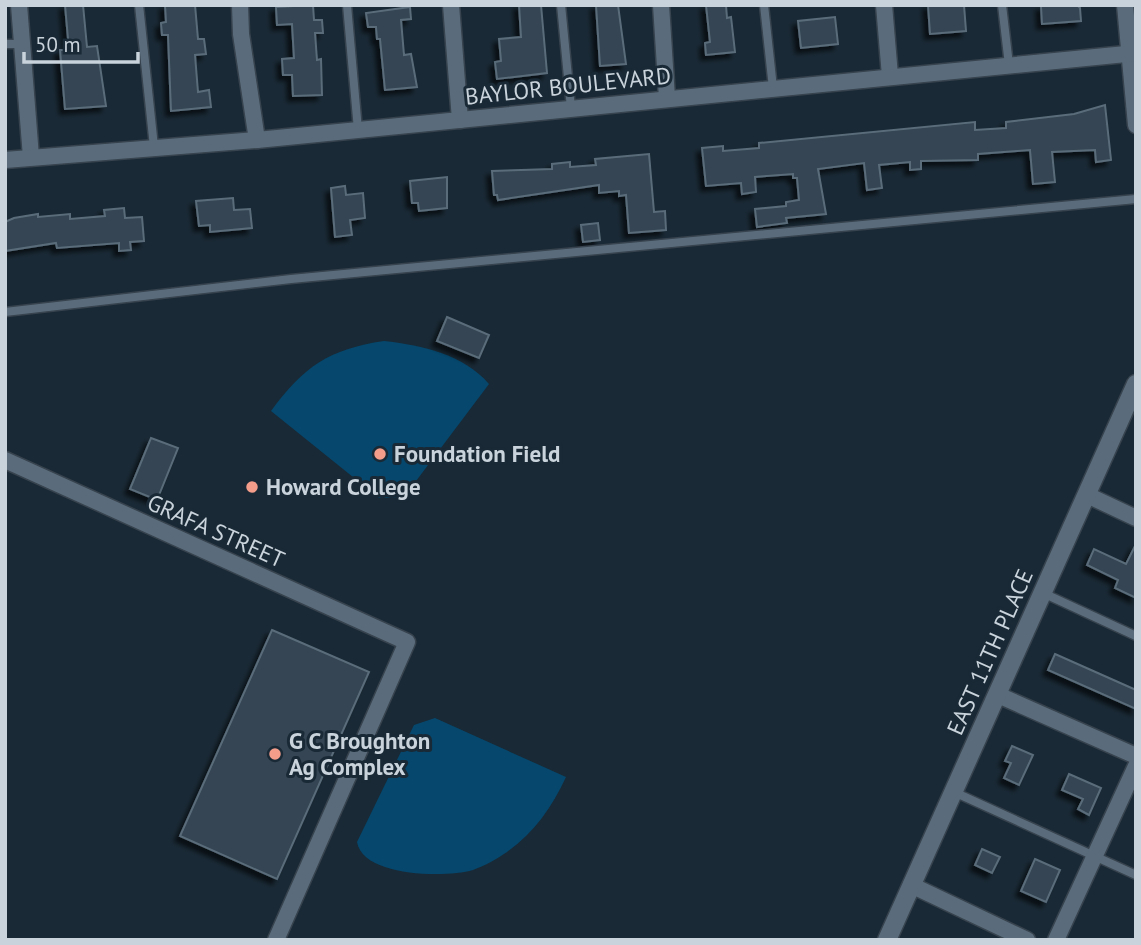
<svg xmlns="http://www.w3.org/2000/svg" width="1141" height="945" font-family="'PT Sans',sans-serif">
<defs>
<filter id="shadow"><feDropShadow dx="-5" dy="5" stdDeviation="2" flood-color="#0009"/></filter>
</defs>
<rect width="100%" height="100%" fill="#192935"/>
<g fill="#05476d">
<path d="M384 341C421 345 463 354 489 384L404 497 379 498 271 411C303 367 329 349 384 341Z"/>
<path d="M435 718 566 777C552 807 534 833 507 852 497 859 484 866 473 870 445 878 363 877 357 842L414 725Z"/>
</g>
<g fill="#344552" stroke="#5a6c7a" stroke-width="2" filter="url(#shadow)">
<polygon points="65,5 83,5 87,47 97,46 106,106 65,109 60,50 69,50"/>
<polygon points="165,5 195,5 198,39 204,39 206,54 195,55 198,92 209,90 211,107 171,111 168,35 162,35 161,23 166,22"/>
<polygon points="313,5 314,20 322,20 323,33 315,33 317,60 321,59 322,95 293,96 292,75 283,75 282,59 294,58 292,24 277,25 276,7"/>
<polygon points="519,5 541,5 547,73 497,79 495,62 501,61 499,39 521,37"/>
<polygon points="596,5 618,5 626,64 600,66"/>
<polygon points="706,5 726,5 727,18 731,17 735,52 706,55 705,43 710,42"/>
<polygon points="928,5 964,5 966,31 930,34"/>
<polygon points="1077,5 1080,8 1081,21 1042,24 1041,6"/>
<polygon points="410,7 411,19 401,20 404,55 411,54 417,87 385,90 380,39 377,39 376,27 368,27 366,13"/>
<polygon points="835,17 838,44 801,48 798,21"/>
<polygon points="1105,105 1111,160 1096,162 1095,150 1052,152 1055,182 1033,184 1030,150 978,154 978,160 921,161 921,169 910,170 910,162 879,165 882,188 867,190 864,163 818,169 826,214 786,218 787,223 757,227 755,209 786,206 786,202 799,200 797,178 793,178 793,174 755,177 756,192 742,194 741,183 706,186 702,148 723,146 723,151 759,148 759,143 975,122 975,130 1006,128 1006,122 1074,114"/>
<polygon points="649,154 654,212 665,211 666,230 629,233 626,195 619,196 619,191 599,193 599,185 498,200 497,195 494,195 492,171 552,169 552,164 570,162 570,167 596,165 595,159"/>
<polygon points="447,177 447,208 419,211 418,203 412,203 410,181"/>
<polygon points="345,186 346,195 363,193 365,218 350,220 352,235 335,237 331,188"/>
<polygon points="233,198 234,210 250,209 252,228 210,232 210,225 199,226 196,201"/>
<polygon points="124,208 125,218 142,217 144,241 130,242 131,250 119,251 119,243 57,248 56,243 5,251 5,222 14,218 38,214 38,217 70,214 70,219 105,216 104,210"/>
<polygon points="598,223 600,240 583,242 581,225"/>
<polygon points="447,317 489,335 479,358 437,341"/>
<polygon points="151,438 178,448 157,500 130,489"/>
<polygon points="1136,544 1136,598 1115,588 1118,580 1087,565 1094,549 1126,564"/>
<polygon points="272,630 369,672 277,879 180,836"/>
<polygon points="1055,654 1136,690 1136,709 1048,670"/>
<polygon points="1012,746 1033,755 1019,785 1004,778 1011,763 1005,761"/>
<polygon points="1069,774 1101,788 1089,815 1078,809 1083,799 1062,790"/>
<polygon points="982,849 1000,857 992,873 975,865"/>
<polygon points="1035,859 1060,870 1046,902 1021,891"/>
</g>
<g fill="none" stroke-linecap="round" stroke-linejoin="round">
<g stroke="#37434e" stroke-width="11">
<g id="service">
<polyline points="139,5 154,147"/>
<polyline points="347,5 358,130"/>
<polyline points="561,5 571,108"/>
<polyline points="764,5 773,88"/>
<polyline points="1002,5 1009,65"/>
<polyline points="5,44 22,44"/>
<polyline points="5,312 291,279 1136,199"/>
<polyline points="1043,593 1136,636"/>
<polyline points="954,792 1136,875"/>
</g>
</g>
<g stroke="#37434e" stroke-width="19">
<g id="minor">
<polyline points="19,5 31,157"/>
<polyline points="240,5 241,34 257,140"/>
<polyline points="451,5 460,120"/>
<polyline points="661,5 667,98"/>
<polyline points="884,5 890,76"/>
<polyline points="1125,5 1136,125"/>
<polyline points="5,160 257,140 1136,53"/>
<polyline points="5,460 407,642 276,940"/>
<polyline points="1087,495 1136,518"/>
<polyline points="998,695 1136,756"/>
<polyline points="911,885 1027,940"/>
<polyline points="1056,940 1136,766"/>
</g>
</g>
<g stroke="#37434e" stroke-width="21">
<polyline id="tertiary" points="887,940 1136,384"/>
</g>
<use href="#service" stroke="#5a6c7b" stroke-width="8"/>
<use href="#minor" stroke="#5a6c7b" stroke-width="16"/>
<use href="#tertiary" stroke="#5a6c7b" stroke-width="18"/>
</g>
<g fill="#f49d8b" stroke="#192935" stroke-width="2.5">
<circle cx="380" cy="454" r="7"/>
<circle cx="252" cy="487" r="7"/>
<circle cx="275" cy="754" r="7"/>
</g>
<g text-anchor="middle" stroke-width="6" stroke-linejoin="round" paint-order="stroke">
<g font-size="23" fill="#c9d3db" stroke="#192935">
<text transform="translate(568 86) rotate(-6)" y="8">BAYLOR BOULEVARD</text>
<text transform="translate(216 531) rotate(24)" y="8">GRAFA STREET</text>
<text transform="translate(990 652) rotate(-66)" y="8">EAST 11TH PLACE</text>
</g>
<g font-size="23" font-weight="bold" fill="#c9d3db" stroke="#192935" text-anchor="start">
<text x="394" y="462">Foundation Field</text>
<text x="266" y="495">Howard College</text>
<text x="289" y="749">G C Broughton<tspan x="289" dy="26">Ag Complex</tspan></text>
</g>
</g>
<rect width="1141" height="945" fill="none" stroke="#c9d3db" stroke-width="14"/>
<path d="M24 52v10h114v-10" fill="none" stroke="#c9d3db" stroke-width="3.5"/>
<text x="35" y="52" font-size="21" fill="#c9d3db" stroke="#192935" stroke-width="5" paint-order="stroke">50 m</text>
</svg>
